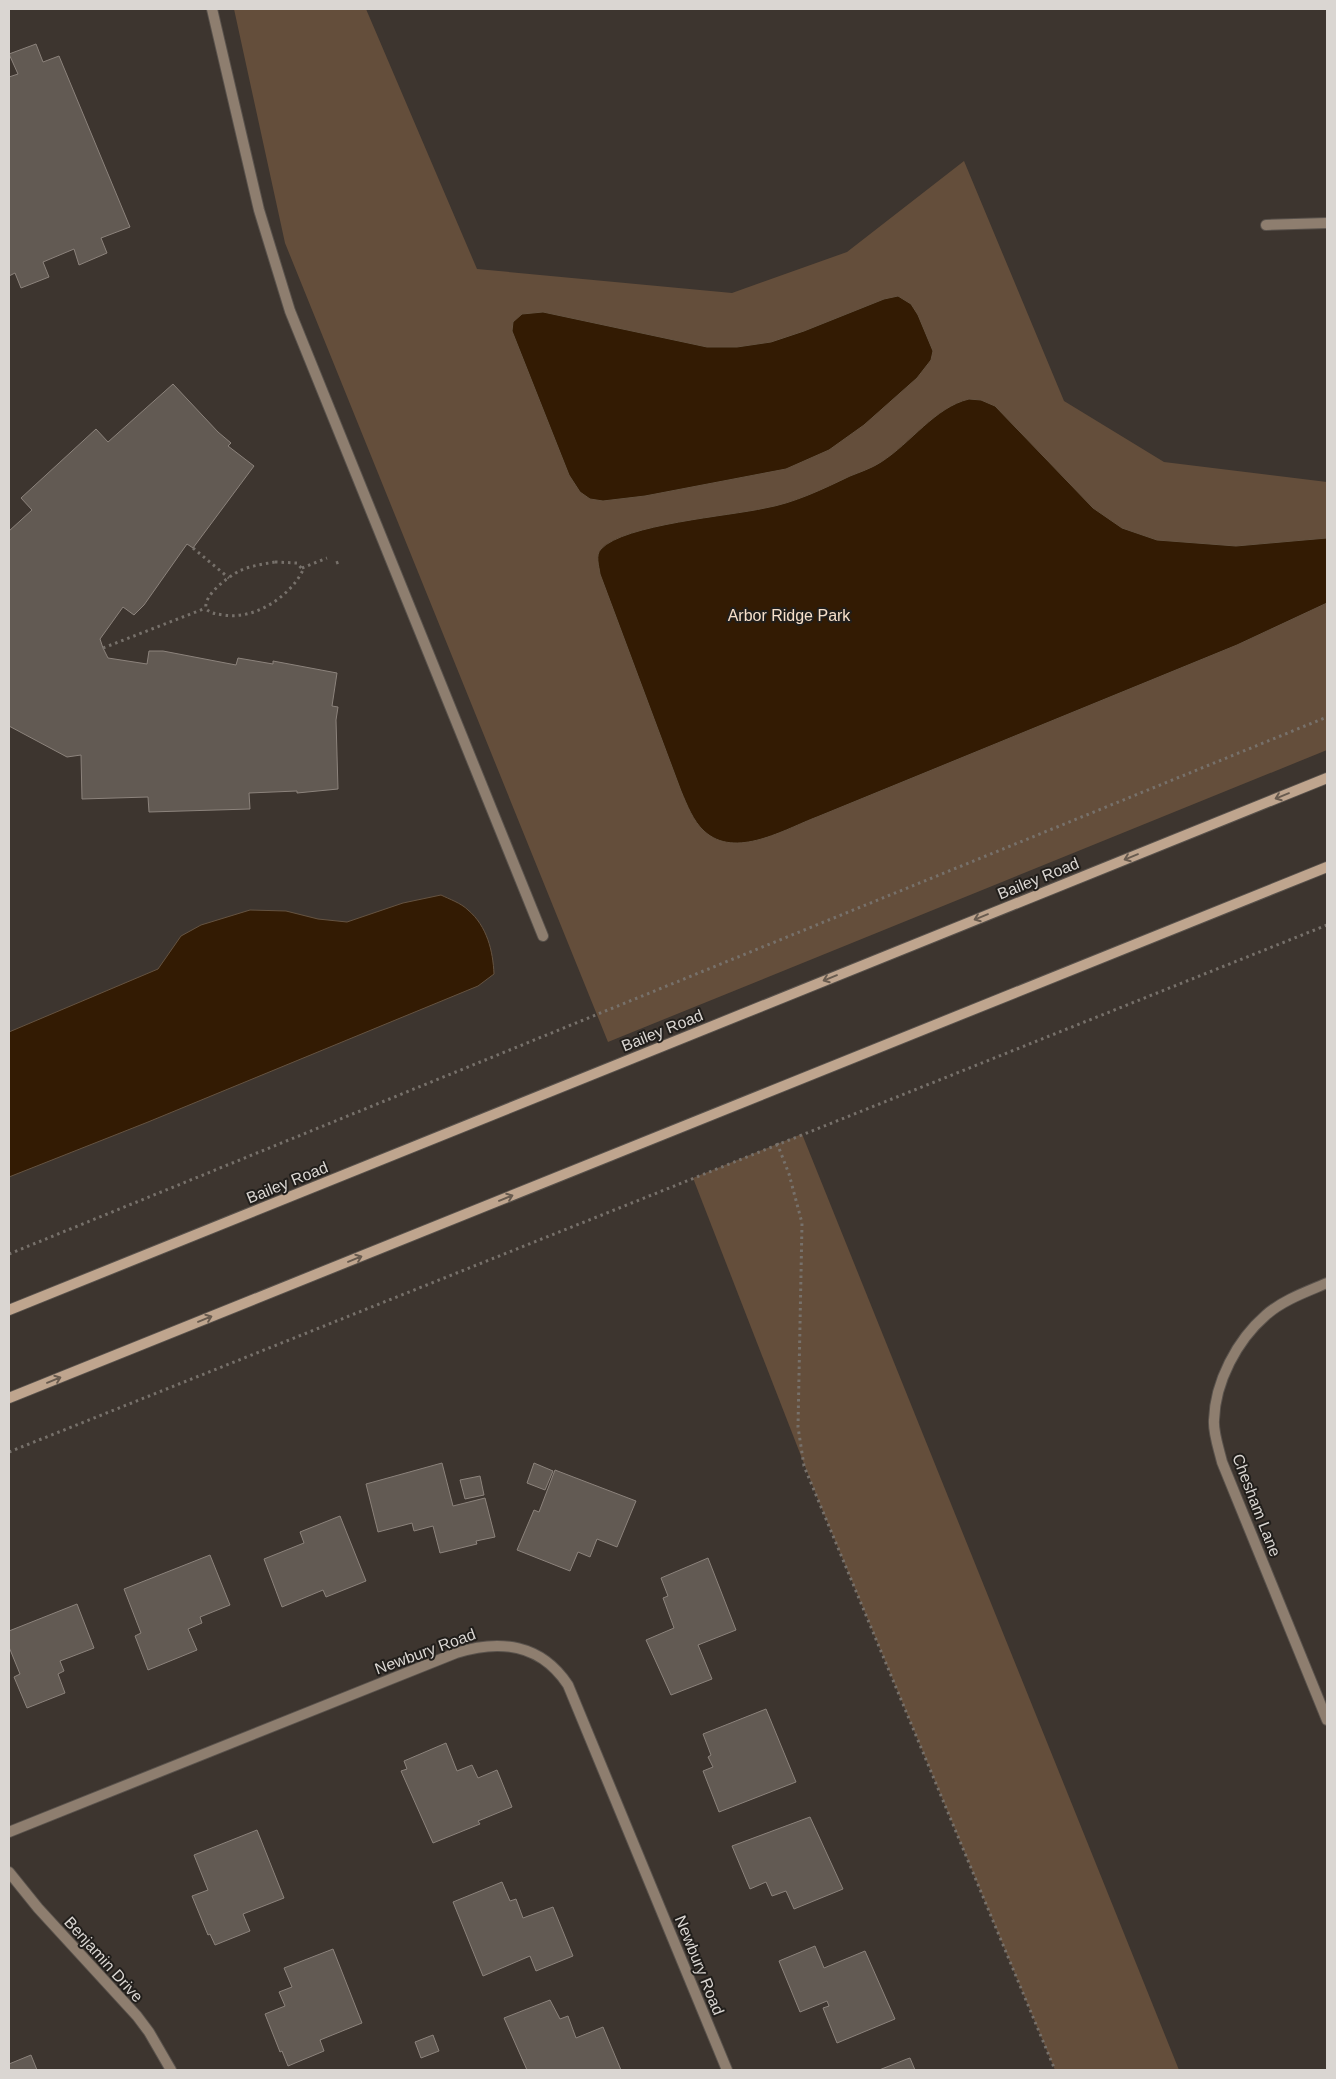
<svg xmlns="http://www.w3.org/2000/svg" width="1336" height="2079" font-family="Helvetica,sans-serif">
<rect width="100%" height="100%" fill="#3d352f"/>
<g fill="#644e3b">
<polygon points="234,9 366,9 477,269 732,293 847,252 964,161 1064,401 1164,462 1327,482 1327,750 608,1042 285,243"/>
<polygon points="802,1134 1179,2070 1055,2070 817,1497 693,1178"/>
</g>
<g fill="#331b03" stroke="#655341">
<polygon points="898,296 911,304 918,315 933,351 931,360 917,378 864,425 829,450 786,469 645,496 603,501 590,499 580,492 569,475 512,331 513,322 522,314 543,312 707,347 737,347 771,342 804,331 884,299"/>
<path d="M969 399 981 400 995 406 1093 508 1122 528 1157 540 1236 546 1327 538V603L1237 645 817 817C785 829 735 860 704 831 693 821 687 805 681 791L600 574C599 566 595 555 601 549 624 524 730 516 765 508 794 503 823 489 850 476 860 472 872 468 881 462 911 443 935 407 969 399Z"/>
<path d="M441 895C449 899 461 903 468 910 487 926 493 951 494 974L478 986 148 1122 9 1177V1032L158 969 181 936 201 925 250 910 286 911 318 919 347 922 403 903Z"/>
</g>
<g fill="#625a53" stroke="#8c837c">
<polygon points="36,44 43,62 59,56 130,227 101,238 107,253 79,265 74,249 43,262 49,277 21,288 15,273 9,276 9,77 18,74 9,54"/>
<polygon points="173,384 218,432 231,443 228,446 254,466 193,548 187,544 144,605 134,615 123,607 100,639 103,648 108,658 147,664 149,651 163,651 236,665 238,658 273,664 273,661 337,673 332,706 338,707 336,720 338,789 297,793 297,791 249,793 250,809 149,812 148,797 82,799 81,755 67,757 9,726 9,531 32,510 21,498 96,429 108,442"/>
<polygon points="442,1463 453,1506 485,1498 495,1537 476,1541 477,1544 440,1553 433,1526 414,1531 412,1523 378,1532 366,1484"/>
<polygon points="534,1463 553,1471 545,1490 527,1483"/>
<polygon points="555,1470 636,1501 617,1547 597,1539 590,1557 578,1552 570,1571 517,1550 534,1510 539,1512"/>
<polygon points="480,1476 484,1495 465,1499 460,1480"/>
<polygon points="340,1516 366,1581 326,1597 323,1590 282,1607 264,1559 304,1543 300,1532"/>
<polygon points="210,1555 230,1605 200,1617 202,1623 188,1629 197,1650 148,1670 135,1636 141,1633 124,1589"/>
<polygon points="708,1558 736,1630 698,1645 712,1679 671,1695 646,1640 674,1628 663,1598 668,1596 661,1578"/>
<polygon points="77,1604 94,1648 60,1661 64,1671 58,1674 65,1693 27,1708 14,1677 20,1674 9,1647 9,1631"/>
<polygon points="766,1709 796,1782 719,1812 703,1771 713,1767 708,1757 711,1755 703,1734"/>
<polygon points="446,1743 457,1771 472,1765 478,1778 497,1770 512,1807 478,1821 480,1824 433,1843 401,1771 407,1769 404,1761"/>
<polygon points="810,1817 843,1889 794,1909 786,1891 772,1896 766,1882 750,1889 732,1846"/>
<polygon points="257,1830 284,1898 243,1914 250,1931 215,1945 210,1934 208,1935 192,1896 208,1890 194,1855"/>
<polygon points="502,1882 510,1901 516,1899 523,1918 553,1907 573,1956 536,1971 530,1956 483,1976 453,1902"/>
<polygon points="815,1946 824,1968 865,1951 895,2019 837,2043 823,2008 829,2006 827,2001 800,2012 779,1961"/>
<polygon points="333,1949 362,2023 320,2040 324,2051 288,2066 282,2051 280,2052 265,2014 285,2006 279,1992 292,1987 284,1968"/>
<polygon points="550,2000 560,2019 568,2016 576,2038 603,2027 621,2070 527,2070 504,2018"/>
<polygon points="433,2035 439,2051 421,2058 415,2042"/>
<polygon points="31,2055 37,2070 9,2070 9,2064"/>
<polygon points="910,2058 915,2070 879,2070 907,2059"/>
</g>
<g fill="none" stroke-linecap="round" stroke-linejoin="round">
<g stroke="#59524c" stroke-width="12">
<polyline id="lane" points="212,9 259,210 290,311 543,936"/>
</g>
<g stroke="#59524c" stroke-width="12">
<g id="street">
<polyline points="1266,225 1327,223"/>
<path d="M1327 1283C1306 1292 1283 1300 1266 1315 1237 1340 1215 1382 1214 1420 1213 1433 1219 1449 1222 1462L1327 1720"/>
<path d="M9 1832 456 1653C500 1639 541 1644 568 1685L727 2070"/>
<polyline points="9,1872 38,1908 137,2016 149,2032 171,2070"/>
</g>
</g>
<g stroke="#59524c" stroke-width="12">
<g id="secondary">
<polyline points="9,1310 1327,778"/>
<polyline points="9,1398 1327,867"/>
</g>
</g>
<g stroke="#77716b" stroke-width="3" stroke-dasharray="2.5 4" stroke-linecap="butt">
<polyline points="193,548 229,578"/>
<path d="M275 562 297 563 303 570C290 597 254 620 224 615 217 614 212 614 206 609 203 595 228 577 239 571 250 566 263 564 275 562Z"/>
<polyline points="336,563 339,562"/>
<polyline points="302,568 327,558"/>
<polyline points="103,648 206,608"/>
<polyline points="777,1143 789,1174 802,1223 798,1427 804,1466 1055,2070"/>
<polyline points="9,1254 1327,717"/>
<polyline points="9,1452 1327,925"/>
</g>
<use href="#lane" stroke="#8e7e6f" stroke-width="10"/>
<use href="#street" stroke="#8e7e6f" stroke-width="10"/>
<use href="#secondary" stroke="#bfa58e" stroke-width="10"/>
</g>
<defs><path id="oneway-shaft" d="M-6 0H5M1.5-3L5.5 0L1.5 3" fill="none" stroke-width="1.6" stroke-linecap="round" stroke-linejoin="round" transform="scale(1.25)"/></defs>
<g stroke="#685b4f">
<use href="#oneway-shaft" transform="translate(1282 796) rotate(158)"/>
<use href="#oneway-shaft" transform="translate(1131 857) rotate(158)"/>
<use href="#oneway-shaft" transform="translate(981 917) rotate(158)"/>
<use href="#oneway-shaft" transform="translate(830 978) rotate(158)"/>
<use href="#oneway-shaft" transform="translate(506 1198) rotate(-22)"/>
<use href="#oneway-shaft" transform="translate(355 1259) rotate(-22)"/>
<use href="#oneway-shaft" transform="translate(205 1319) rotate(-22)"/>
<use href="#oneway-shaft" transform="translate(54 1380) rotate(-22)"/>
</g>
<g text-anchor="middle" stroke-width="4" stroke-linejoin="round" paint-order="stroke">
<g font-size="16" fill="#f6dfca" stroke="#211e1b">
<text x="789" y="621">Arbor Ridge Park</text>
</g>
<g font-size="16" fill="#dad6d2" stroke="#211e1b">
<text transform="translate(1038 878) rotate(-22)" y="6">Bailey Road</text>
<text transform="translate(662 1030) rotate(-22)" y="6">Bailey Road</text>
<text transform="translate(287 1182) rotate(-22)" y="6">Bailey Road</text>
<text transform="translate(1257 1505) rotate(69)" y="6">Chesham Lane</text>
<text transform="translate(425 1651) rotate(-20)" y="6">Newbury Road</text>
<text transform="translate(104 1959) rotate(48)" y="6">Benjamin Drive</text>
<text transform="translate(700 1965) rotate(68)" y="6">Newbury Road</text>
</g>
</g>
<rect width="1336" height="2079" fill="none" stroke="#dad6d2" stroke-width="20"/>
</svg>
